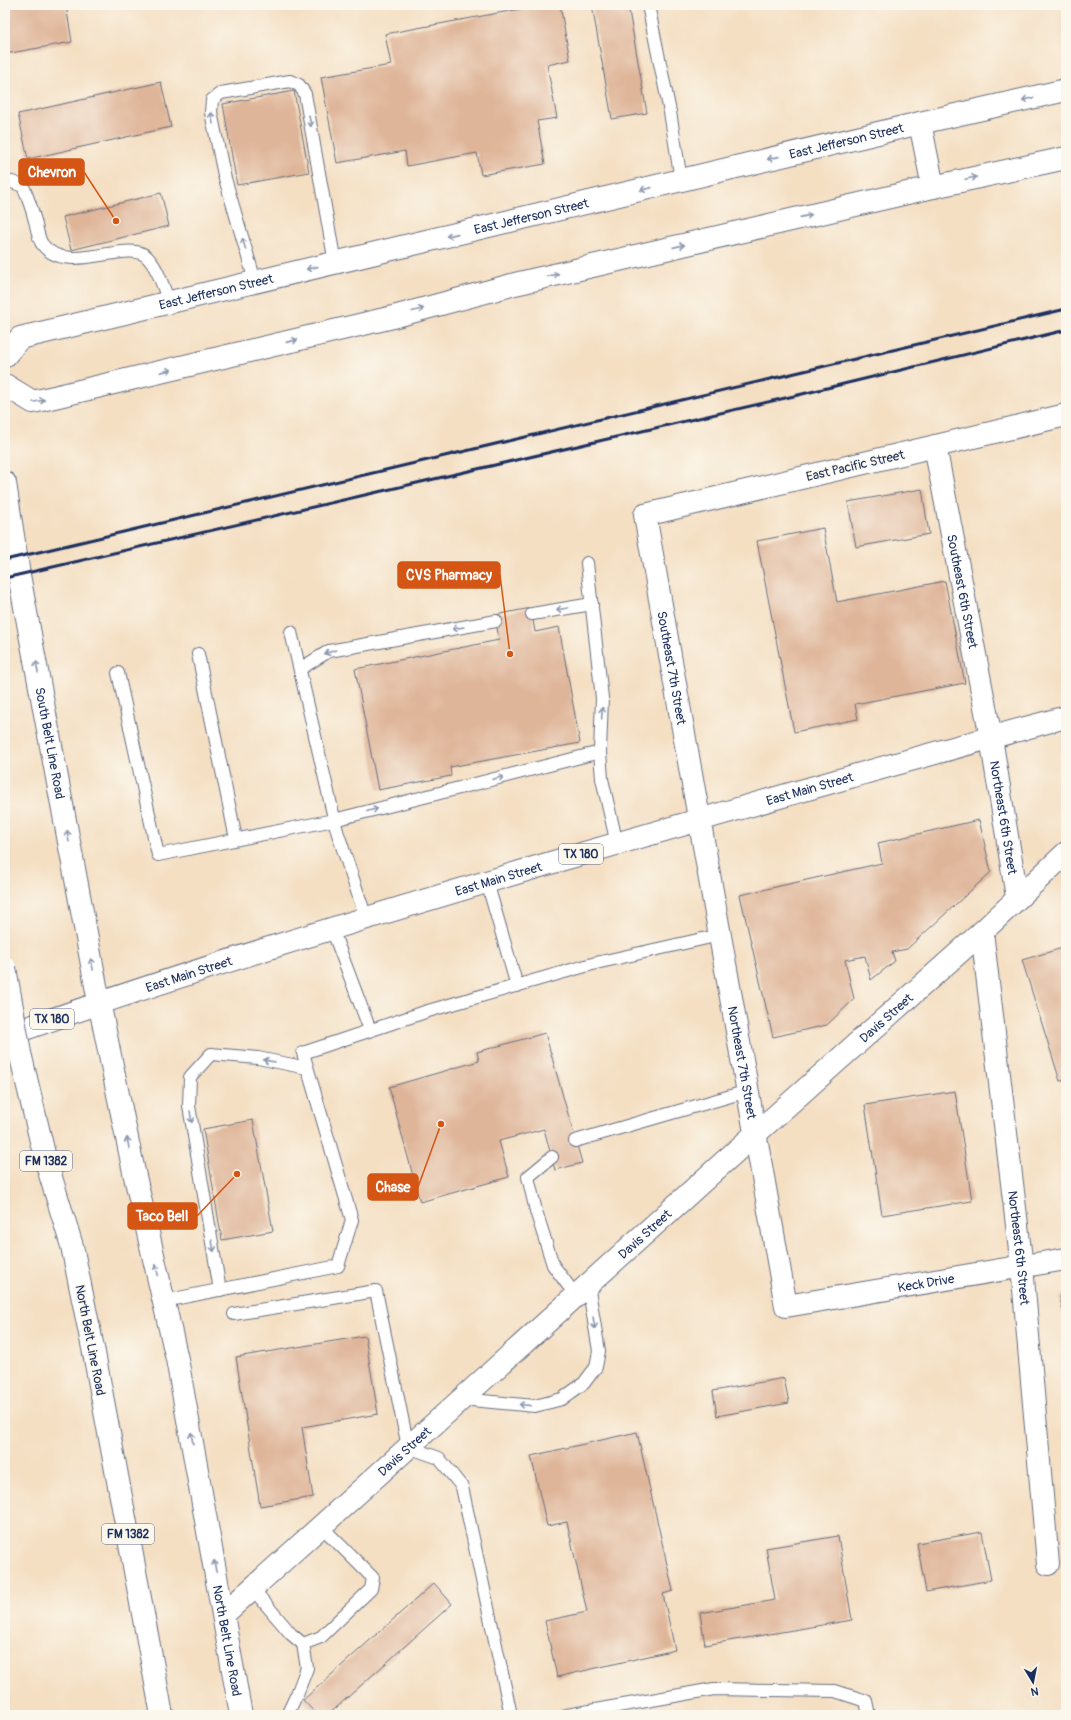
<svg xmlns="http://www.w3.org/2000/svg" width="1071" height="1720" font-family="Pangolin,sans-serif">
<rect width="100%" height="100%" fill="#fbf7ec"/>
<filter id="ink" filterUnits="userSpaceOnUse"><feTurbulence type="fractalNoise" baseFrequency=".025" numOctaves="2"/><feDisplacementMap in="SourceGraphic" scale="8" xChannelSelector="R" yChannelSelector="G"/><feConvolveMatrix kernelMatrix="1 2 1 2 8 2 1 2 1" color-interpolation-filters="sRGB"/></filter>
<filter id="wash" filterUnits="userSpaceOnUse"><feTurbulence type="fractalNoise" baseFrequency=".012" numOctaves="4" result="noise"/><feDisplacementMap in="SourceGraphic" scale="16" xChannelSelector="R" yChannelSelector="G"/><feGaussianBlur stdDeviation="0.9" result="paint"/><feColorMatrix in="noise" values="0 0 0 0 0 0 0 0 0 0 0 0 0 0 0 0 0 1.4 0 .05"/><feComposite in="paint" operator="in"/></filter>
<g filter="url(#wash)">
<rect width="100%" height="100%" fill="#f4dfc3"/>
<g id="blocks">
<g fill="#dfb599">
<polygon points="5,5 66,5 72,42 5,54"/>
<polygon points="542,5 560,5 570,60 547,65 557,118 537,121 545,164 481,175 477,153 407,166 405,151 337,163 321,77 391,65 385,34"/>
<polygon points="592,5 628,5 647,113 612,119"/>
<polygon points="161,82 171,127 28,159 18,114"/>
<polygon points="294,91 309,172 237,185 223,104"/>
<polygon points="161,193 169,226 71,250 63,217"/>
<polygon points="922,489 929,534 856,547 848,502"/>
<polygon points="823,528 837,602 945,581 965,683 855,704 858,719 794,732 757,541"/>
<polygon points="531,608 535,632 559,627 580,743 450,767 451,776 378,790 355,669 499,640 495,615"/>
<polygon points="979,820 991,872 907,949 892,952 895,961 871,980 865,956 845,960 854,999 827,1025 773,1037 740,895 882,863 878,843"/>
<polygon points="1066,947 1066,1080 1060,1081 1022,960"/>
<polygon points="545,1033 582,1163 555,1170 544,1129 499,1141 509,1177 420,1202 389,1087 479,1061 477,1052"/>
<polygon points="955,1091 972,1201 882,1215 865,1105"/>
<polygon points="253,1120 273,1231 222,1240 203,1129"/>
<polygon points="1066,1295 1066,1320 1065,1320 1060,1297"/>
<polygon points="365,1336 378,1414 302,1427 313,1497 260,1506 236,1357"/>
<polygon points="784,1378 789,1403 717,1416 713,1391"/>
<polygon points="637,1432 673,1591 663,1594 675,1650 557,1677 545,1621 587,1612 567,1522 547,1526 531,1456"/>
<polygon points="982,1532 991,1580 926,1592 917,1543"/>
<polygon points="838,1536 852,1620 705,1645 700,1613 775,1600 766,1548"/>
<polygon points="434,1583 452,1604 328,1715 317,1715 303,1700"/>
</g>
</g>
</g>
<g filter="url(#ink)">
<use href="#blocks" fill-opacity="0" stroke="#676d81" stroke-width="1"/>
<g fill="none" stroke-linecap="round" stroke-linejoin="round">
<g stroke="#676d81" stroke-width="14">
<g id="service">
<polyline points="648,5 670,112 681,180"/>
<path d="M5 182H12L23 186C28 198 32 209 35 221 37 228 38 238 42 244 66 277 127 239 146 256 158 267 163 287 169 302"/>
<polyline points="255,281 224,175 211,112 212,100 221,93 290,81 299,85 305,94 335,263"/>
<polyline points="587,563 602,698 600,752 602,779 617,844"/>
<polyline points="532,614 592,604"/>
<polyline points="291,632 337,831 366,918"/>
<polyline points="198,654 236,839"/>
<polyline points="300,669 329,651 496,621"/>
<polyline points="118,673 158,855 334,820 600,752"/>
<polyline points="487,882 517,986"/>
<polyline points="332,929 370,1030"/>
<polyline points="575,1141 748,1091"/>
<polyline points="552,1157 528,1177 536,1211 553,1265 576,1296"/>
<polyline points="220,1290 189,1106 190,1077 211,1054 258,1058 307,1068"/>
<polyline points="164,1301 338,1266 352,1220 303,1053 428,1011 596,963 720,935"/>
<polyline points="234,1314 376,1291 408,1447 439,1458 462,1487 511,1715"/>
<polyline points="461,1399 535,1406 562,1399 584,1383 596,1367 599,1351 588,1285"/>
<polyline points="252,1588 291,1634 303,1644 321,1637 371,1589 373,1578 321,1526"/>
<polyline points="287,1715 297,1694 307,1668 303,1644"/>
<polyline points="567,1715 714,1689 835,1691 866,1701 869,1715"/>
</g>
</g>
<g stroke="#676d81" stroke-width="24">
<g id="minor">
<path id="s1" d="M1066 415 645 515 786 1306 1066 1259"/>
<path id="s2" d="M935 446 991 738 1017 897"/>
<path id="s3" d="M982 932 1022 1267 1048 1564"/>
<path id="s4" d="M224 1614 725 1161 982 932 1066 853"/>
</g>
</g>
<g stroke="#676d81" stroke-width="24">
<g id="tertiary">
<path id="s5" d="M5 483 19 575 99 1002 134 1172 177 1359 241 1715"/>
</g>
</g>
<g stroke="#676d81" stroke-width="24">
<g id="secondary">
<polyline points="920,123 933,187"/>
<path id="s6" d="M5 356 20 338 920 123 1066 90"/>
<polyline points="5,385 33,402 393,317 515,284 933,187 1066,158"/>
</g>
</g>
<g stroke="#676d81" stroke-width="24">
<g id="primary">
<path id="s7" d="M5 1036C187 971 372 916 557 861 726 812 896 763 1066 717"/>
<polyline points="94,1353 162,1715"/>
</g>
</g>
<use href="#service" stroke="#fff" stroke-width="12"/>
<use href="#minor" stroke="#fff" stroke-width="22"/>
<use href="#tertiary" stroke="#fff" stroke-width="22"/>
<use href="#secondary" stroke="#fff" stroke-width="22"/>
<use href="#primary" stroke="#fff" stroke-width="22"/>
<g stroke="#1b2f5e" stroke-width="3">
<polyline points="5,560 1066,309"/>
<polyline points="5,578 794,396 1066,330"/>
</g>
<g stroke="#676d81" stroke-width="24" stroke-linecap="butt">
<polyline id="primary-bridge" points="5,968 20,1053 45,1158 72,1246 94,1353"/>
</g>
<use href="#primary-bridge" stroke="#fff" stroke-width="22"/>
</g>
<defs><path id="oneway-shaft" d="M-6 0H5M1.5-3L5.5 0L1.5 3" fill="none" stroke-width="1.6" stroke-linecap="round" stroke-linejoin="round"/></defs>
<g stroke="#8d97ae">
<use href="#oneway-shaft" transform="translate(1028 99) rotate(167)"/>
<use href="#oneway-shaft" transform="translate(212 118) rotate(-100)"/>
<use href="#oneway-shaft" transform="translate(310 121) rotate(80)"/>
<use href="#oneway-shaft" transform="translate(773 158) rotate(167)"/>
<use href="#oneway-shaft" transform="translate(971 178) rotate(-12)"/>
<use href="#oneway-shaft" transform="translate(646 189) rotate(167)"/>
<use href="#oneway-shaft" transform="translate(806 216) rotate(-13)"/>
<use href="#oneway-shaft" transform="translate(452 235) rotate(167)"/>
<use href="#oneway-shaft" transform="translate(244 244) rotate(-107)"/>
<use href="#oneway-shaft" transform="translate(679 246) rotate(-13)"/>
<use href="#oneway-shaft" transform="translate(312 268) rotate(167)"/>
<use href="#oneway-shaft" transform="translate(553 275) rotate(-13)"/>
<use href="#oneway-shaft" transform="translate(418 310) rotate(-15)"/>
<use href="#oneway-shaft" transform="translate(292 341) rotate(-13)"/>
<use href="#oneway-shaft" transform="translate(166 371) rotate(-13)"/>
<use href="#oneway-shaft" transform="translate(39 401) rotate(-12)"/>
<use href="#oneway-shaft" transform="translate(562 609) rotate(171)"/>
<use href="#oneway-shaft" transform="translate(458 628) rotate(170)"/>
<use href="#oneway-shaft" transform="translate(330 652) rotate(160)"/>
<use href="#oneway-shaft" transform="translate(37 667) rotate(-101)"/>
<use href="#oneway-shaft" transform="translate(602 713) rotate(-87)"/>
<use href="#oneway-shaft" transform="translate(498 778) rotate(-14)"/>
<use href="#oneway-shaft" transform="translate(372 810) rotate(-14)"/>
<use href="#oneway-shaft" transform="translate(68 836) rotate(-100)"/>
<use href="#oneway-shaft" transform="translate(92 964) rotate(-101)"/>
<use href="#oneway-shaft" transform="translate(269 1061) rotate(-170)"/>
<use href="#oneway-shaft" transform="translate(191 1117) rotate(81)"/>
<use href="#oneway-shaft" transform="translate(128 1143) rotate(-102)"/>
<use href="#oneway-shaft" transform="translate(213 1246) rotate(80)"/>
<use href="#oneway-shaft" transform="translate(157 1270) rotate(-103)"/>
<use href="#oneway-shaft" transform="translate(594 1323) rotate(81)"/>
<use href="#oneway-shaft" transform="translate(525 1405) rotate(-174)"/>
<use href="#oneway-shaft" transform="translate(192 1438) rotate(-100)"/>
<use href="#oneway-shaft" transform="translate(215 1566) rotate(-100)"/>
</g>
</g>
<g text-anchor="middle" stroke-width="3" stroke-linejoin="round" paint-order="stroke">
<g fill="#fbf7ec" stroke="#5e6b89" stroke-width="1">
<rect x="559" y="844" width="44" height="20" rx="3"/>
<rect x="30" y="1009" width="44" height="20" rx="3"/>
<rect x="20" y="1151" width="52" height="20" rx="3"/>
<rect x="102" y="1524" width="52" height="20" rx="3"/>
</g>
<g font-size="12" font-weight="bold" fill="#1b2f5e">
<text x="581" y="858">TX 180</text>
<text x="52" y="1023">TX 180</text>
<text x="46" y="1165">FM 1382</text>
<text x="128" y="1538">FM 1382</text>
</g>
<g font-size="13" fill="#1b2f5e" stroke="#fbf7ec">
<text dy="5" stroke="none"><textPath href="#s6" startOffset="873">East Jefferson Street</textPath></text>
<text dy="5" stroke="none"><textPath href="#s6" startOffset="549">East Jefferson Street</textPath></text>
<text dy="5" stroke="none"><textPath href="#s6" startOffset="225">East Jefferson Street</textPath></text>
<text transform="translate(855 465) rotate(-13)" y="5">East Pacific Street</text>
<text dy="5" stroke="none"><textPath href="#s2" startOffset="148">Southeast 6th Street</textPath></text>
<text dy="5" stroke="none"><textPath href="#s1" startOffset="588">Southeast 7th Street</textPath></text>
<text dy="5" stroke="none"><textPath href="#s5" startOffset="264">South Belt Line Road</textPath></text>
<text dy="5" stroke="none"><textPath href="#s7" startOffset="842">East Main Street</textPath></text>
<text dy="5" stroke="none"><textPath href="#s2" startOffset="378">Northeast 6th Street</textPath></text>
<text dy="5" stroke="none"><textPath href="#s7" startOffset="518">East Main Street</textPath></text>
<text dy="5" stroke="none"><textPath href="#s7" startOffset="194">East Main Street</textPath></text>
<text dy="5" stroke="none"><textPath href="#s4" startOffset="891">Davis Street</textPath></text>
<text dy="5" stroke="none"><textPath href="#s1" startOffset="989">Northeast 7th Street</textPath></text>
<text dy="5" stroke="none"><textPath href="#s4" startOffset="567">Davis Street</textPath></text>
<text dy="5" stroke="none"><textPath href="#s3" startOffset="318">Northeast 6th Street</textPath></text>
<text dy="5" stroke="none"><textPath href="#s1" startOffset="1378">Keck Drive</textPath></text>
<text transform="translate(91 1340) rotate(79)" y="5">North Belt Line Road</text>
<text dy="5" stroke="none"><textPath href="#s4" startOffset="243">Davis Street</textPath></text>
<text dy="5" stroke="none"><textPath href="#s5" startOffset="1179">North Belt Line Road</textPath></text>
</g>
</g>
<path fill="none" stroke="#d45514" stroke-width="1.5" d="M116 221L84 172M510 654L500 575M441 1124L418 1187M237 1174L197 1216"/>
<g fill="#d45514" stroke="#fbf7ec" stroke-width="1.5">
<circle cx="116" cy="221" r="4"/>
<circle cx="510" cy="654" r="4"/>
<circle cx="441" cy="1124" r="4"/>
<circle cx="237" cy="1174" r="4"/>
</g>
<g fill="#d45514" stroke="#d45514" stroke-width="1.5">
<rect x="19" y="159" width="65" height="26" rx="4"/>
<rect x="398" y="562" width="102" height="26" rx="4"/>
<rect x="368" y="1174" width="50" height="26" rx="4"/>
<rect x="128" y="1203" width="69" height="26" rx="4"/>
</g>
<g font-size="14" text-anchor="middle" font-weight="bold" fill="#fff">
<text x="52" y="177">Chevron</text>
<text x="449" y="580">CVS Pharmacy</text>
<text x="393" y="1192">Chase</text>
<text x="162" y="1221">Taco Bell</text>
</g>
<rect width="1071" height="1720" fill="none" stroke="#fbf7ec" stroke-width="20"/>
<g transform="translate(1033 1682) rotate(170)" stroke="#fbf7ec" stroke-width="3" paint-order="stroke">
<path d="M0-3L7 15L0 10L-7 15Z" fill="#1b2f5e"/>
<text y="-6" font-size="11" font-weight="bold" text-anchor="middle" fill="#1b2f5e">N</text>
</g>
</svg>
